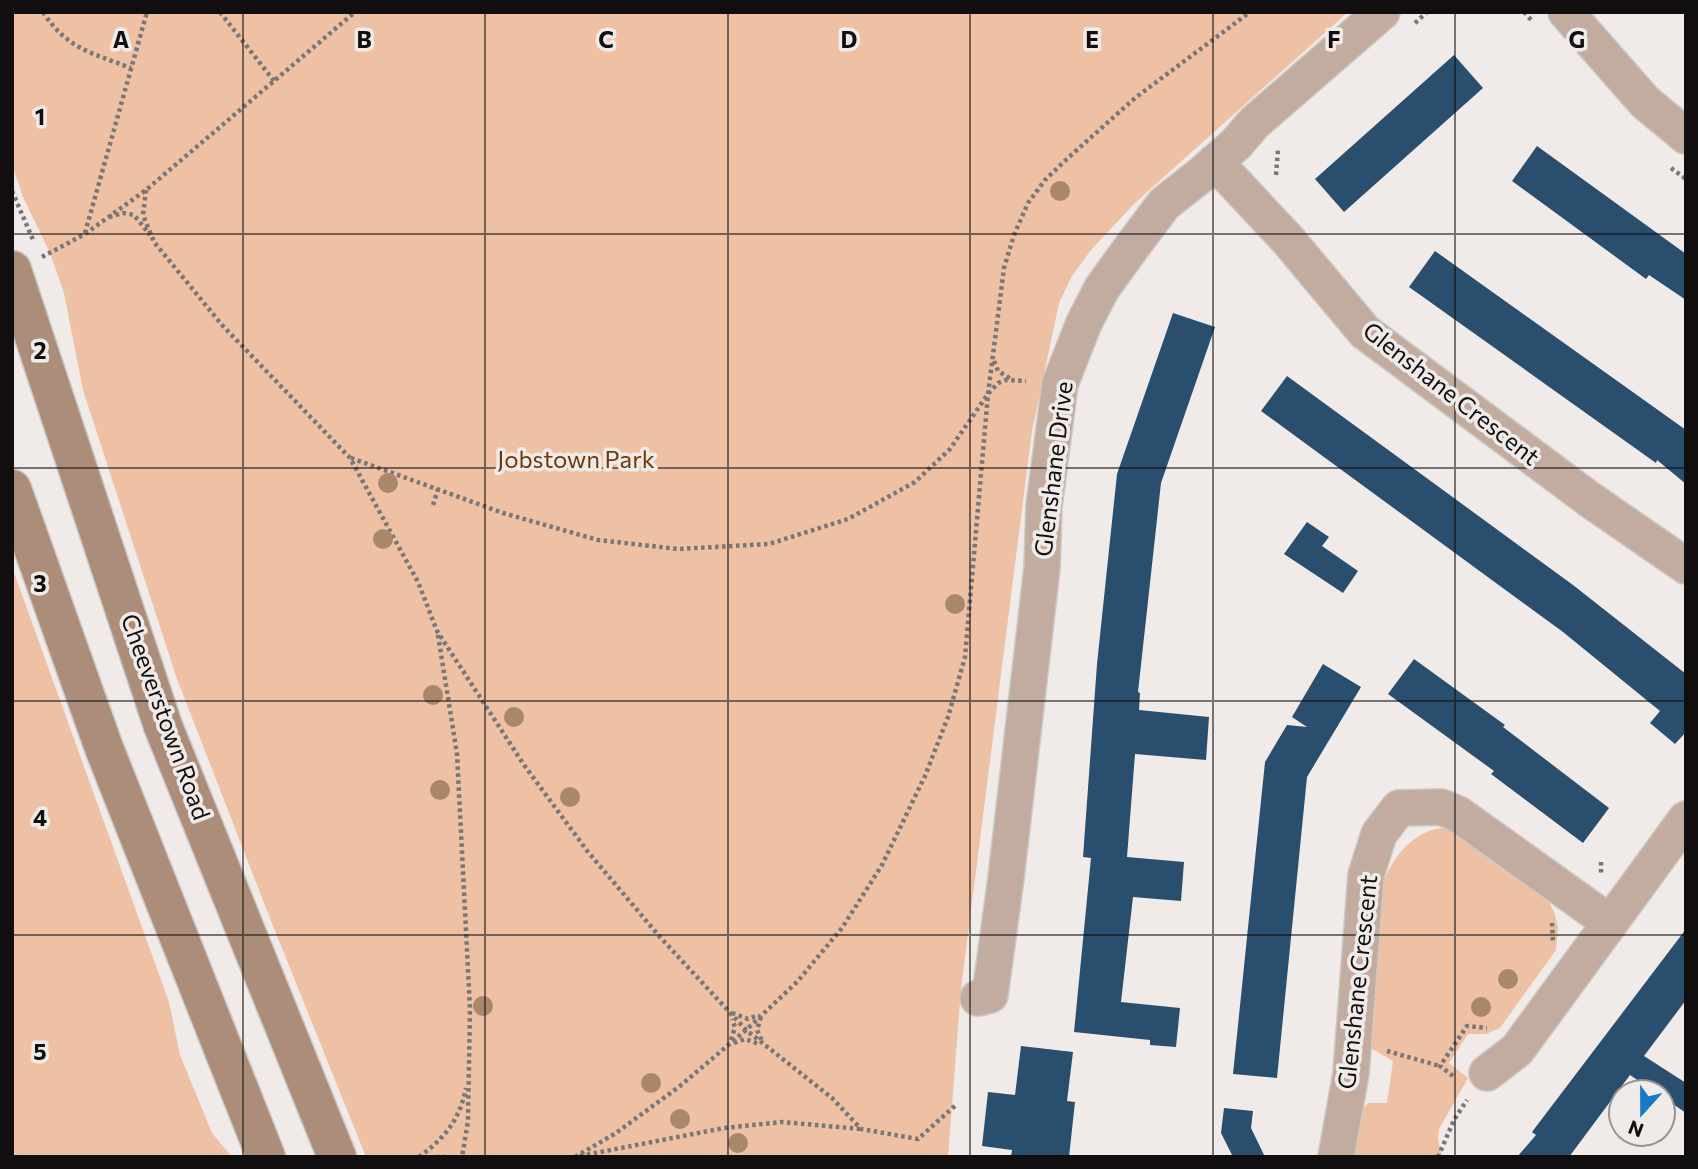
<svg xmlns="http://www.w3.org/2000/svg" width="1698" height="1169" font-family="Commissioner,sans-serif">
<rect width="100%" height="100%" fill="#f0ebe8"/>
<g fill="#eec1a5">
<polygon points="12,12 1348,12 1136,202 1091,250 1072,276 1059,303 1032,431 961,989 948,1157 366,1157 271,921 177,679 83,390 64,293 50,253 23,197 12,165"/>
<polygon points="12,567 169,1002 180,1055 212,1133 232,1157 12,1157"/>
<path d="M1442 828 1451 830 1539 891 1548 900 1554 912 1558 927 1556 950 1500 1028 1486 1034H1468L1449 1063 1468 1078 1439 1129 1438 1139 1442 1157H1354L1359 1112 1368 1103H1387L1393 1061 1372 1049 1369 1042 1381 889C1390 861 1410 832 1442 828Z"/>
</g>
<g fill="#2a4e6e">
<polygon points="1454,55 1483,88 1344,212 1315,179"/>
<polygon points="1537,146 1686,254 1686,300 1649,275 1646,279 1512,181"/>
<polygon points="1435,251 1686,430 1686,484 1657,460 1656,463 1409,287"/>
<polygon points="1173,313 1215,327 1161,483 1138,692 1140,693 1139,710 1209,717 1206,760 1135,754 1127,857 1184,862 1181,901 1133,897 1121,1002 1180,1008 1176,1047 1150,1045 1150,1040 1074,1032 1091,858 1083,857 1097,664 1117,474"/>
<polygon points="1287,376 1573,585 1686,674 1686,732 1675,744 1650,723 1660,711 1563,632 1261,411"/>
<polygon points="1307,522 1329,537 1322,546 1358,571 1343,593 1284,554"/>
<polygon points="1414,659 1505,725 1503,727 1609,808 1583,843 1491,774 1494,771 1388,694"/>
<polygon points="1323,664 1361,687 1307,777 1277,1078 1233,1074 1265,762 1287,725 1307,727 1292,717"/>
<polygon points="1686,929 1686,1000 1644,1056 1686,1083 1686,1113 1663,1097 1663,1092 1655,1092 1630,1075 1569,1157 1517,1157 1536,1135 1532,1132"/>
<polygon points="1021,1046 1073,1052 1067,1101 1075,1102 1069,1157 1011,1157 1012,1150 982,1146 988,1092 1015,1095"/>
<polygon points="1224,1108 1253,1111 1251,1128 1265,1157 1233,1157 1221,1133"/>
</g>
<g fill="none" stroke-linecap="round" stroke-linejoin="round">
<g stroke="#ccc8c5" stroke-width="38">
<g id="street">
<polyline points="1566,12 1645,102 1686,136"/>
<polyline points="1215,162 1288,240 1365,332 1589,499 1686,566"/>
<polyline points="978,998 990,995 1006,878 1042,568 1044,506 1060,384 1084,323 1102,288 1131,248 1164,204 1202,174 1236,144 1254,123 1382,12"/>
<polyline points="1487,1073 1517,1050 1686,819"/>
<polyline points="1336,1157 1351,1073 1366,875 1379,834 1399,808 1441,807 1458,814 1609,922"/>
</g>
</g>
<g stroke="#ccc8c5" stroke-width="41">
<g id="secondary">
<polyline points="12,270 163,726 337,1157"/>
<polyline points="12,489 104,748 266,1157"/>
</g>
</g>
<g stroke="#797675" stroke-width="4.5" stroke-dasharray="3.5 3.5" stroke-linecap="butt">
<path d="M43 12C67 49 92 53 131 68"/>
<polyline points="220,12 274,81"/>
<polyline points="1524,12 1533,22"/>
<polyline points="1415,23 1427,12"/>
<polyline points="1671,168 1686,179"/>
<polyline points="1276,175 1278,149"/>
<polyline points="146,190 143,215 154,242 222,325 350,458 418,582 437,631 524,765 588,852 660,937 746,1030 832,1098 861,1129 918,1139 957,1104"/>
<polyline points="12,191 34,242"/>
<polyline points="109,217 123,213 134,215 150,235"/>
<polyline points="85,233 147,12"/>
<polyline points="42,257 85,234 146,190 355,12"/>
<polyline points="994,361 998,371 1011,379"/>
<polyline points="351,458 503,513 598,540 678,549 769,544 848,519 915,482 950,449 988,394 998,383 1006,380 1026,381"/>
<polyline points="433,505 438,489"/>
<polyline points="438,635 457,754 470,1009 468,1121 462,1157"/>
<polyline points="1601,862 1601,874"/>
<polyline points="1552,923 1553,942"/>
<polyline points="732,1013 748,1019 759,1015"/>
<polyline points="761,1017 757,1030 762,1041"/>
<polyline points="731,1040 735,1027 732,1019"/>
<polyline points="734,1043 745,1039 759,1044"/>
<polyline points="1387,1051 1440,1066"/>
<polyline points="1453,1076 1440,1066 1467,1026 1487,1028"/>
<polyline points="580,1156 724,1128 782,1122 861,1129"/>
<path d="M419 1157C445 1138 460 1119 466 1088"/>
<polyline points="436,1157 446,1157"/>
<polyline points="575,1157 616,1133 680,1086 746,1030 797,982 842,928 882,865 925,776 948,717 965,657 988,394 1004,268 1014,235 1028,203 1045,180 1068,158 1135,98 1250,12"/>
<polyline points="1438,1157 1454,1120 1467,1100"/>
</g>
<use href="#street" stroke="#c2ac9f" stroke-width="35"/>
<use href="#secondary" stroke="#ac8d7a" stroke-width="38"/>
</g>
<g fill="#aa876b">
<circle cx="1060" cy="191" r="10"/>
<circle cx="388" cy="483" r="10"/>
<circle cx="383" cy="539" r="10"/>
<circle cx="955" cy="604" r="10"/>
<circle cx="433" cy="695" r="10"/>
<circle cx="514" cy="717" r="10"/>
<circle cx="440" cy="790" r="10"/>
<circle cx="570" cy="797" r="10"/>
<circle cx="1508" cy="979" r="10"/>
<circle cx="483" cy="1006" r="10"/>
<circle cx="1481" cy="1007" r="10"/>
<circle cx="651" cy="1083" r="10"/>
<circle cx="680" cy="1119" r="10"/>
<circle cx="738" cy="1143" r="10"/>
</g>
<path fill="none" stroke="#100e0e" stroke-width="2" stroke-opacity="0.55" d="M243 12V1157M485 12V1157M728 12V1157M970 12V1157M1213 12V1157M1455 12V1157M12 234H1686M12 468H1686M12 701H1686M12 935H1686"/>
<g text-anchor="middle" stroke-width="7" stroke-linejoin="round" paint-order="stroke">
<g font-size="24" fill="#100e0e" stroke="#f0ebe8">
<text transform="translate(1451 394) rotate(38)" y="8">Glenshane Crescent</text>
<text transform="translate(1054 469) rotate(-83)" y="8">Glenshane Drive</text>
<text transform="translate(165 717) rotate(70)" y="8">Cheeverstown Road</text>
<text transform="translate(1358 982) rotate(-84)" y="8">Glenshane Crescent</text>
</g>
<g font-size="24" fill="#703605" stroke="#f0ebe8">
<text x="576" y="468">Jobstown Park</text>
</g>
</g>
<g font-size="23" text-anchor="middle" font-weight="bold" fill="#100e0e" stroke="#f0ebe8" stroke-width="7" stroke-linejoin="round" paint-order="stroke">
<text x="121" y="48">A</text>
<text x="364" y="48">B</text>
<text x="606" y="48">C</text>
<text x="849" y="48">D</text>
<text x="1092" y="48">E</text>
<text x="1334" y="48">F</text>
<text x="1577" y="48">G</text>
<text x="40" y="125">1</text>
<text x="40" y="359">2</text>
<text x="40" y="592">3</text>
<text x="40" y="826">4</text>
<text x="40" y="1060">5</text>
</g>
<rect width="1698" height="1169" fill="none" stroke="#100e0e" stroke-width="28"/>
<g transform="translate(1642 1113) rotate(201)"><circle r="33" fill="#f0ebe8" stroke="#969391" stroke-width="2"/>
<path d="M0-5L12 26L0 18L-12 26Z" fill="#167bc6"/>
<text y="-10" font-size="19" font-weight="bold" text-anchor="middle" fill="#100e0e">N</text>
</g>
</svg>
